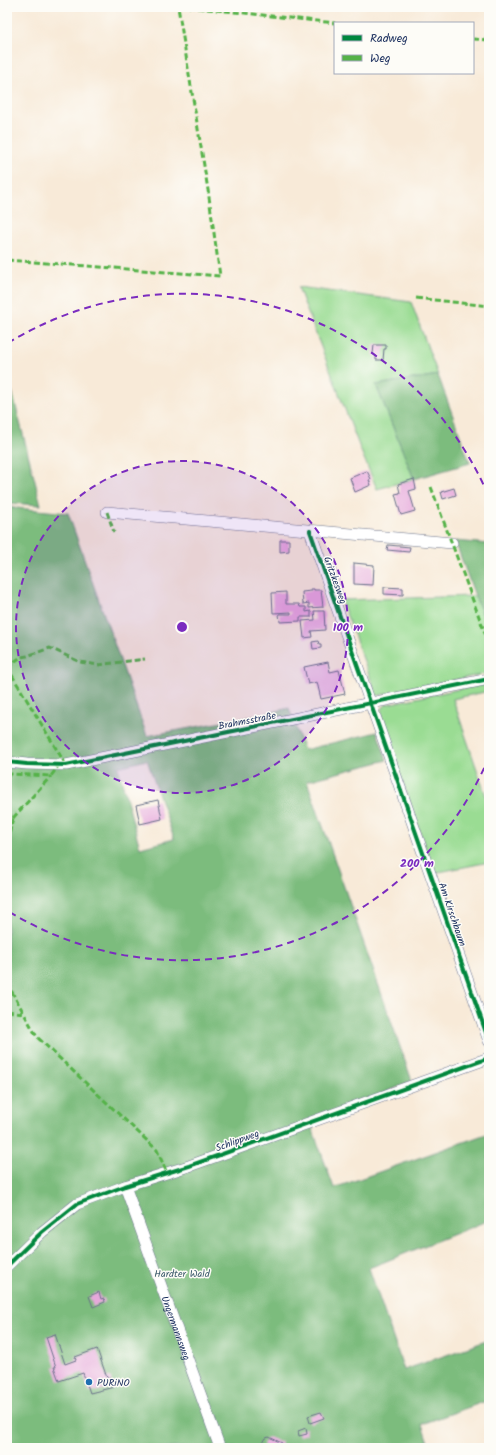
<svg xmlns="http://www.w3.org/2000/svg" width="496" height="1455" font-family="Kalam,sans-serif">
<rect width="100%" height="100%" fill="#fdfcf7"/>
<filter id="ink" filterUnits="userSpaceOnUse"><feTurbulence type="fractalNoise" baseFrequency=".025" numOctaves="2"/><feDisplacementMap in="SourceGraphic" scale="8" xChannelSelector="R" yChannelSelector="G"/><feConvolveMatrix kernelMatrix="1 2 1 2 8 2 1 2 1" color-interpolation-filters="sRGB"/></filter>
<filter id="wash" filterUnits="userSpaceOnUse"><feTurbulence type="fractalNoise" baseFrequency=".012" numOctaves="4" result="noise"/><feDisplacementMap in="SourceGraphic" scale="16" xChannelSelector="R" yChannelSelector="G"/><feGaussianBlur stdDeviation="0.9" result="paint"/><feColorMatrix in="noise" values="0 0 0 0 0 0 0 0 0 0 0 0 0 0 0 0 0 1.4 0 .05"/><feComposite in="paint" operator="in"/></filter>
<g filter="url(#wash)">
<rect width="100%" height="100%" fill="#f8ead8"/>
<g fill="#9adc93" stroke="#5a8678">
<polygon points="298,287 411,302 438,375 376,385 414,479 377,489 361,451"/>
<polygon points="475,596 489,630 489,673 376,696 370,690 374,688 341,600"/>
<path d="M489 683V691L453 699 487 799 489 798V862L434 873 382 722C381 715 380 708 387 704Z"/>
</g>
<g fill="#7bbc7d" stroke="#4b766e" fill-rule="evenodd">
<polygon points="438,375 470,463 414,479 376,385"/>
<polygon points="12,391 41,505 7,503 7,392"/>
<path d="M7 507 68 513 147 736 255 716 289 708 304 750 377 732 387 760 307 781 412 1081 311 1125 334 1188 489 1133V1220L369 1268 404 1370 489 1340V1400L422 1424 430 1448H7ZM147 760 174 839 140 848 118 767Z"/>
<polygon points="455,541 489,544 489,630 475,596"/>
</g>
<g id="blocks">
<g fill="#e6a8db">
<polygon points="374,345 386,345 386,349 384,349 383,360 376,360 376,356 373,354"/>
<polygon points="367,471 371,479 369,480 371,485 355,492 350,478"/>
<polygon points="414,479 416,489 409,491 415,511 401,515 395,494 400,493 398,484"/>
<polygon points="454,488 456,495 443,499 441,492"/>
<polygon points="280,540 289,540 289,551 280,552"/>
<polygon points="388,545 410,547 409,552 387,550"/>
<polygon points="354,563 374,565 373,585 354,584"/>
<polygon points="384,587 403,588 403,595 384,594"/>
<polygon points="311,589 314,589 314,590 321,590 323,607 309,608 309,603 303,604 302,592 311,591"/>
<polygon points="286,592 286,604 299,604 300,607 306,607 306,612 311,611 311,617 300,617 300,621 280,622 279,614 291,614 291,612 273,613 272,593"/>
<polygon points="314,611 324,611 325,630 311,631 312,637 304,638 302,621 315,620"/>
<polygon points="318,641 319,644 321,644 321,648 313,649 312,642"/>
<polygon points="328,662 330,672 339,670 345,694 321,699 317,682 308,684 304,667"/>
<polygon points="158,800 162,819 140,824 136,805"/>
<polygon points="99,1292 101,1299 104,1298 105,1302 93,1307 89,1296"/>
<polygon points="55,1334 65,1364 76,1360 75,1357 97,1349 107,1378 110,1377 114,1387 90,1393 83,1373 59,1381 54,1367 56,1367 46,1337"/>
<polygon points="321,1412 324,1418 310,1423 308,1416"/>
<polygon points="306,1428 307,1434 299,1436 298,1431"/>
<polygon points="269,1437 282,1443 281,1445 283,1446 281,1448 271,1448 268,1446 267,1448 263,1446 264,1444 263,1443 266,1438"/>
</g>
</g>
</g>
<g filter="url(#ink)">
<use href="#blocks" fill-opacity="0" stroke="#687089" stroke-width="1"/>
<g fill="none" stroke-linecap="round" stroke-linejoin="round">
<g stroke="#687089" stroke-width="12">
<g id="minor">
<polyline points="107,512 452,543"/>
<polyline points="310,531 489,1041"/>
<polyline points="7,762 27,764 66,765 489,679"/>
<path id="s1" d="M125 1186 220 1448"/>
<polyline points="7,1266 42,1232 77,1204 125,1186 189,1166 489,1058"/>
</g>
</g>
<use href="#minor" stroke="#fff" stroke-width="11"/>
<g stroke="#55b248" stroke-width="3" stroke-dasharray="6 3" stroke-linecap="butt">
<polyline points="189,7 335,23"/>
<polyline points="473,39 489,40"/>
<polyline points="7,260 220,276 208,190 178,7"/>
<polyline points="416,298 489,306"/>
<polyline points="431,487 489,644"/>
<polyline points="107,512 114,532"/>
<polyline points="7,667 21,657 27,656 50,648 80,662 98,665 145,659"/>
<polyline points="7,667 66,765"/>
<polyline points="7,776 11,774 51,776 59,765"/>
<polyline points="7,812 13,818 7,844"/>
<polyline points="13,818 51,776"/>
<polyline points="7,983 37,1037 157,1150 167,1173"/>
<polyline points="7,1011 23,1013"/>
</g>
<g stroke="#fdfcf7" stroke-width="6">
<g id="cycleway">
<polyline points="310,531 489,1041"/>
<polyline points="7,762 27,764 66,765 489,679"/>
<polyline points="7,1266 42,1232 77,1204 125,1186 189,1166 489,1058"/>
</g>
</g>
<use href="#cycleway" stroke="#00873e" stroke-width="4"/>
</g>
</g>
<circle cx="182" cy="627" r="166" fill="#7b2cbf" fill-opacity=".12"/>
<g fill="none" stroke="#7b2cbf" stroke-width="2" stroke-dasharray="7 5">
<circle cx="182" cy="627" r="166"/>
<path d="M489 757A333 333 0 0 1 8 911M8 343A333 333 0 0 1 489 497"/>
</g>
<circle fill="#1f6fb2" stroke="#fdfcf7" stroke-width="1.5" cx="89" cy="1382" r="4"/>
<g text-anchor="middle" stroke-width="3" stroke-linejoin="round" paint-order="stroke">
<g font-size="10" fill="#1b2f5e" stroke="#fdfcf7">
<text transform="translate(336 580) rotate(70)" y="4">Gritzkesweg</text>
<text transform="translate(247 720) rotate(-11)" y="4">Brahmsstraße</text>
<text transform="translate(453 914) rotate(71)" y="4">Am Kirschbaum</text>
<text transform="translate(237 1140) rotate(-20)" y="4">Schlippweg</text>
<text dy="4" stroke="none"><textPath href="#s1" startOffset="151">Ungermannsweg</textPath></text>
</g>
<g font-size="10" fill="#3b5a6b" stroke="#fdfcf7">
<text x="182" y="1277">Hardter Wald</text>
</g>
<g font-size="10" fill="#1b2f5e" stroke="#fdfcf7" text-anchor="start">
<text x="97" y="1386">PURiNO</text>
</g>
</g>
<circle cx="182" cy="627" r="6" fill="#7b2cbf" stroke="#fdfcf7" stroke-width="2"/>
<g font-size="12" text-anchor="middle" font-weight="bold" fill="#7b2cbf" stroke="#fdfcf7" stroke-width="3" stroke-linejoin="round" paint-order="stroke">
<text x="348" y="631">100 m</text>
<text x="417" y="867">200 m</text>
</g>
<rect width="496" height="1455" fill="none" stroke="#fdfcf7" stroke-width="24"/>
<rect x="334" y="22" width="140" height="52" fill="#fdfcf7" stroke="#a3aaba"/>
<rect x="342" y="35" width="20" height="6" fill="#00873e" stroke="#a3aaba"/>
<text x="370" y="42" font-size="12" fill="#1b2f5e">Radweg</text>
<rect x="342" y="55" width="20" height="6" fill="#55b248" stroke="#a3aaba"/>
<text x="370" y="62" font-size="12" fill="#1b2f5e">Weg</text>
</svg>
